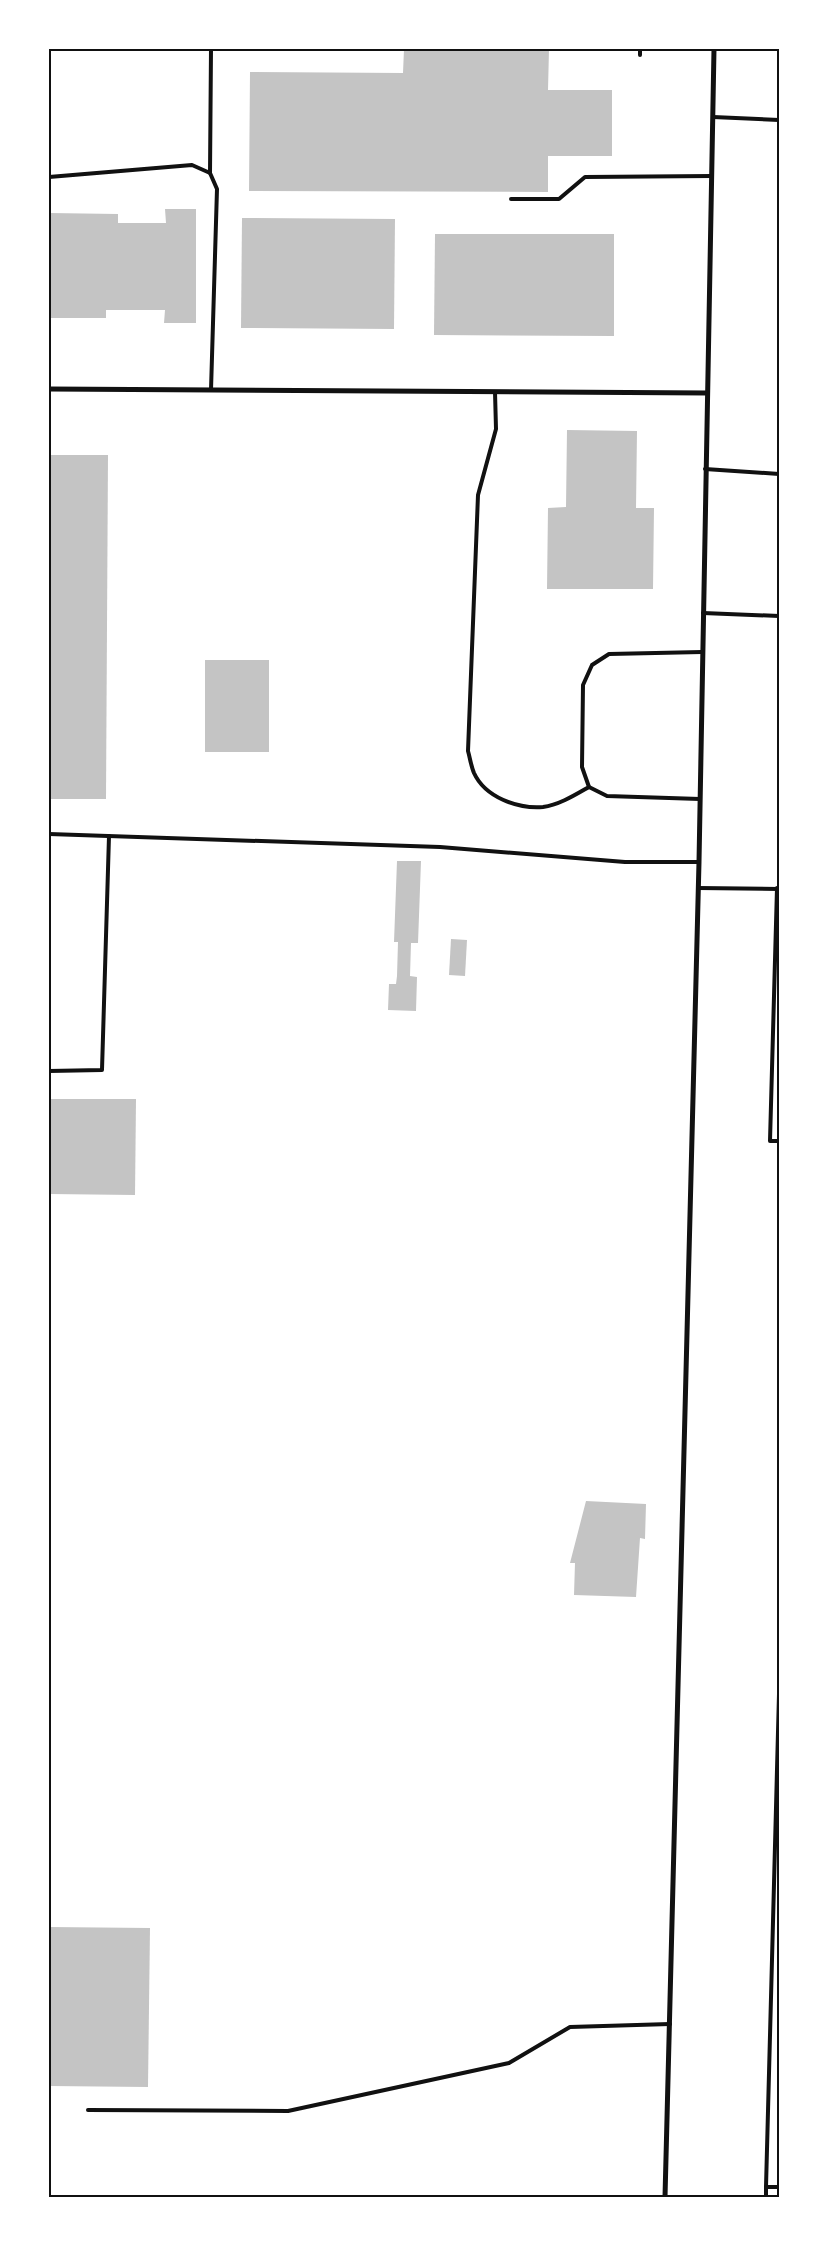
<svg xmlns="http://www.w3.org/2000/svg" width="828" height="2246" font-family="'Open Sans',sans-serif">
<rect width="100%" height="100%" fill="#fff"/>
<g fill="#c4c4c4">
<polygon points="404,49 549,49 548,90 612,90 612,156 548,156 548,192 249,191 250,72 403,73"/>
<polygon points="165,209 196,209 196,323 164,323 165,310 106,310 106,318 49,318 49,213 118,214 118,223 166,223"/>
<polygon points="242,218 395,219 394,329 241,328"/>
<polygon points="435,234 614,234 614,336 434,335"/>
<polygon points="567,430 637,431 636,508 654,508 653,589 547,589 548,508 566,507"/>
<polygon points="49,455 108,455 106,799 49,799"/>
<rect x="205" y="660" width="64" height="92"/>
<polygon points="397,861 421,861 418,943 411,943 410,976 417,977 416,1011 388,1010 389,984 396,984 397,976 398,942 394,942"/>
<polygon points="451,939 467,940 465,976 449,975"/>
<polygon points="49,1099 136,1099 135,1195 49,1194"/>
<polygon points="586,1501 646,1504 645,1539 640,1538 636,1597 574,1595 575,1563 570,1563"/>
<polygon points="49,1927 150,1928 148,2087 49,2086"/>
</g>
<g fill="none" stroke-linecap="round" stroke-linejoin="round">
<g stroke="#111" stroke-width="4">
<polyline points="640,55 640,49"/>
<polyline points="713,117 779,120"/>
<polyline points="210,173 211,49"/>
<polyline points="49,177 192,165 210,173 217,189 211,390"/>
<polyline points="511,199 559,199 585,177 712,176"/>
<path d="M495 392 496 429 478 495 468 751C470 758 471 766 474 773 485 797 517 809 543 807 559 805 575 795 589 787"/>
<polyline points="705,469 779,474"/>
<polyline points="703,613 779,616"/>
<polyline points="700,799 607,796 589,787 582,767 583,685 592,665 609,654 702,652"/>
<polyline points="49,834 440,847 625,862 699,862"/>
<polyline points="698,888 779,889"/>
<polyline points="777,888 770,1141 779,1141"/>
<polyline points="49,1071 102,1070 109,836"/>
<polyline points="779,1694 766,2187 779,2187"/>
<polyline points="88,2110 288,2111 509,2063 570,2027 670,2024"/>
<polyline points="766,2197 766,2187"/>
</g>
<g stroke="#111" stroke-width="5">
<polyline points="49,389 707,393"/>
<polyline points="665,2197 699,862 714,49"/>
</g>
</g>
<rect width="828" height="2246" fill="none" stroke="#ffffff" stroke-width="100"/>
<rect x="50" y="50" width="728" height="2146" fill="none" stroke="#111" stroke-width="2"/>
</svg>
